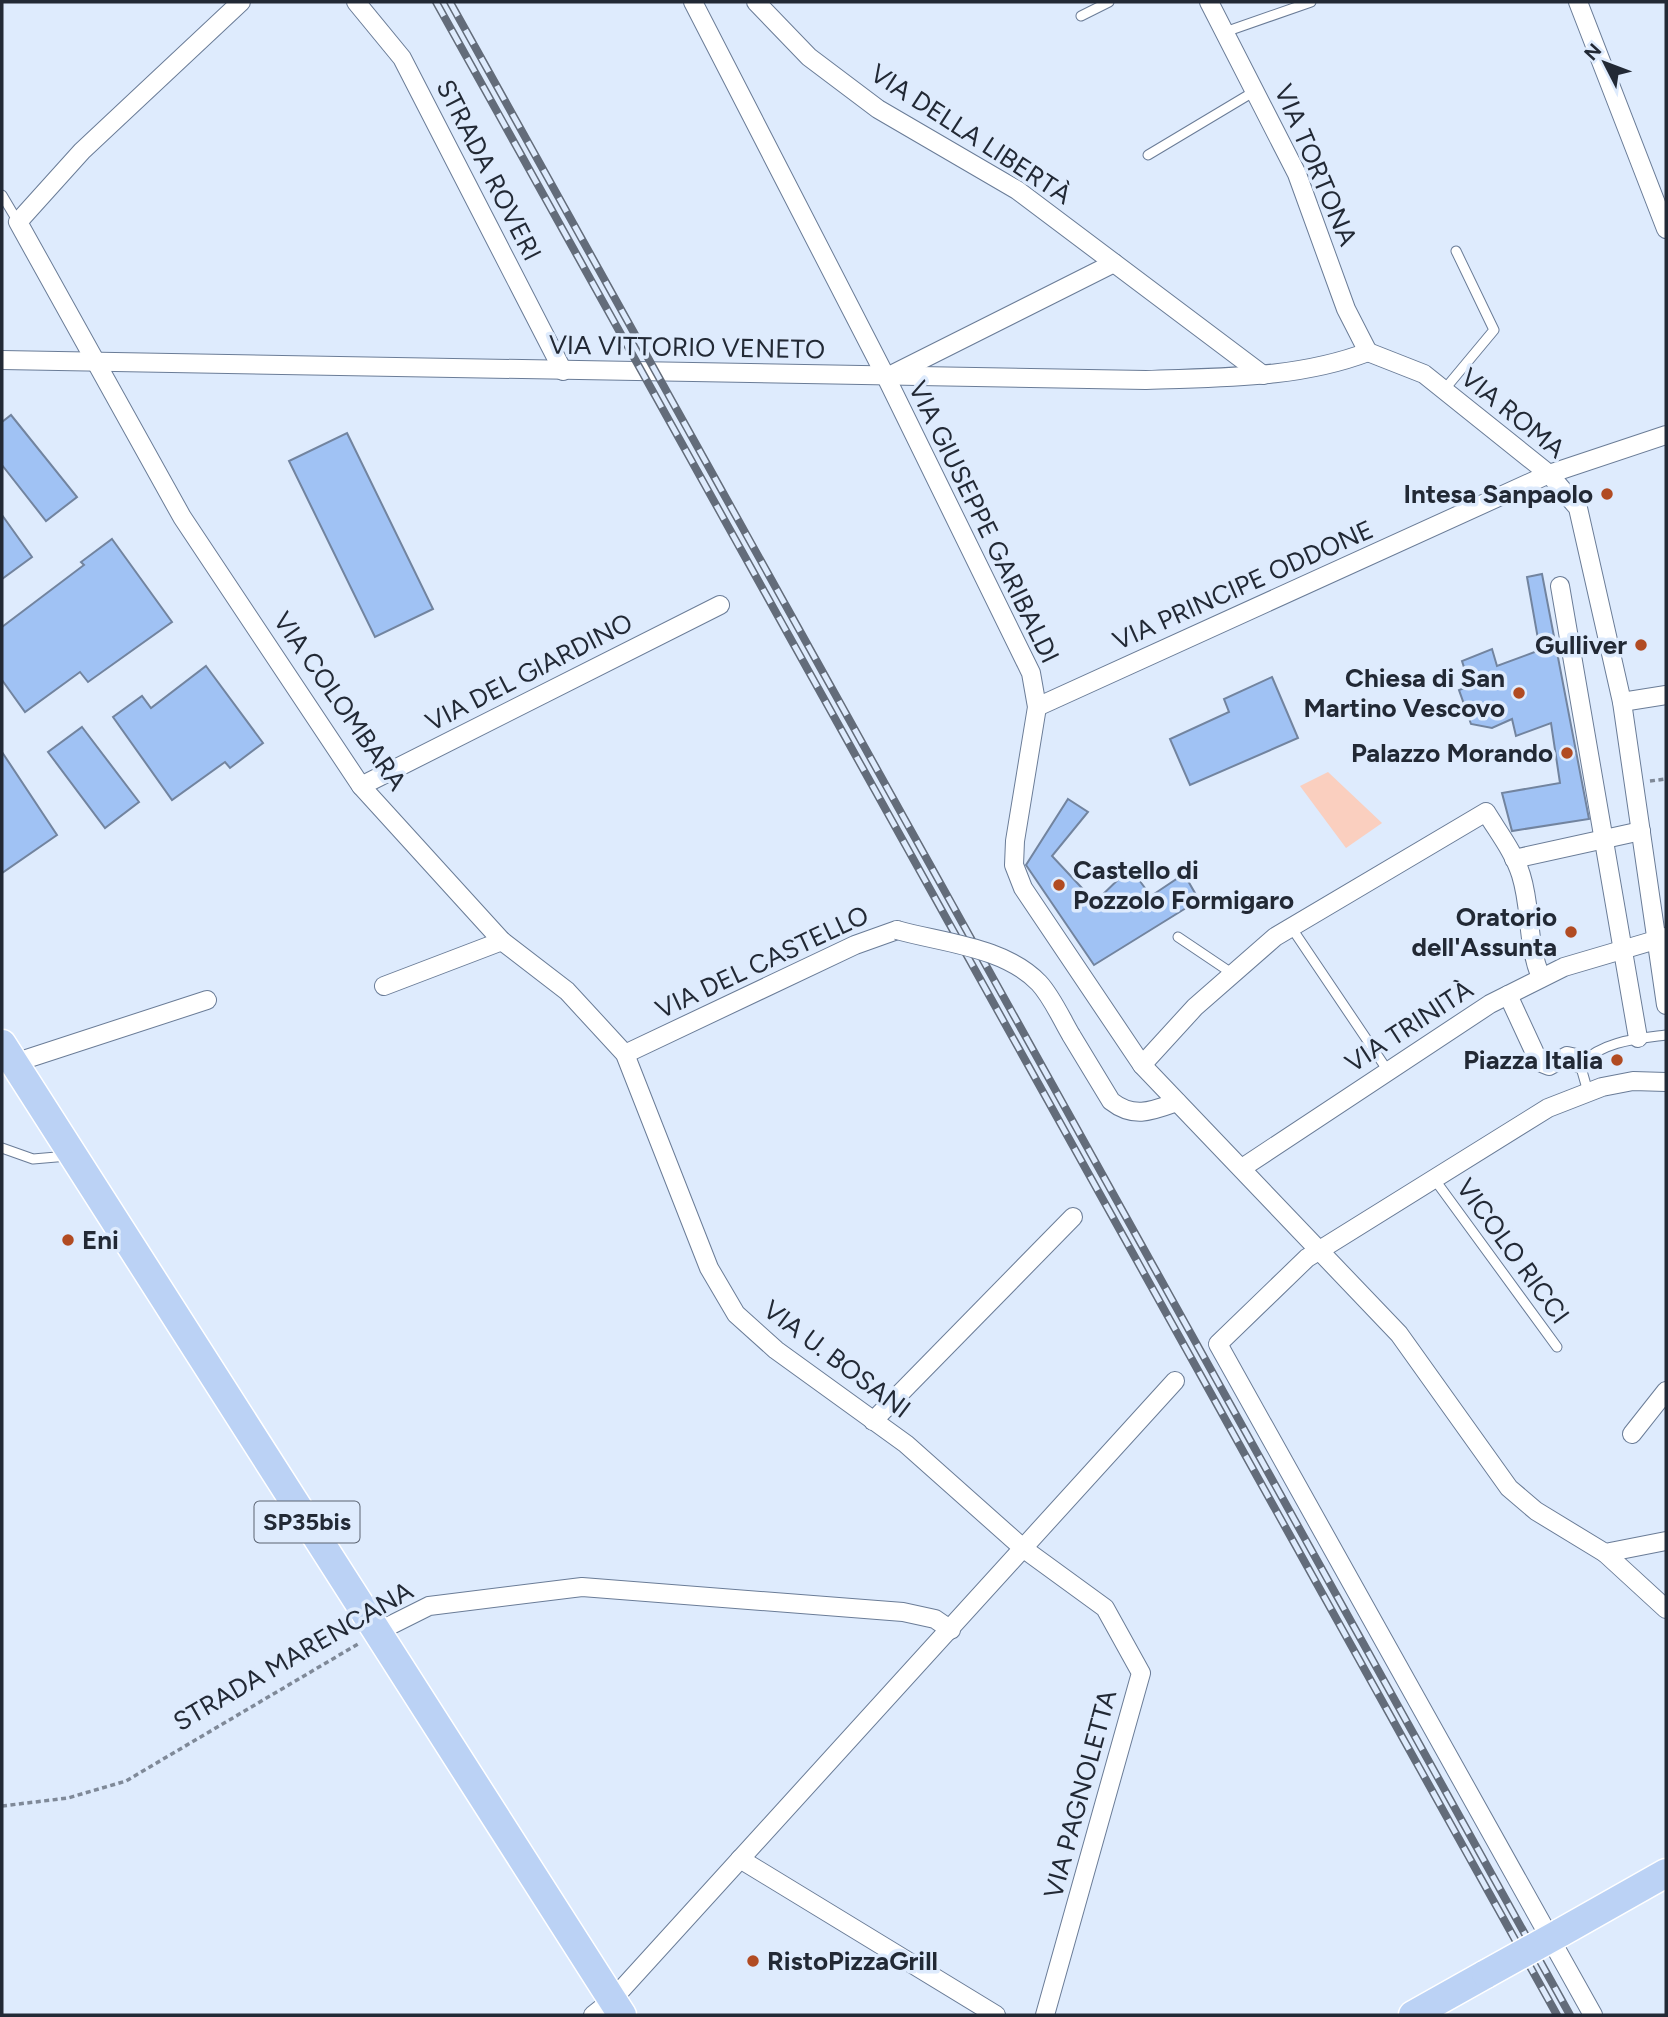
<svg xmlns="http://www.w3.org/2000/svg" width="1668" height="2017" font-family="Figtree,sans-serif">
<rect width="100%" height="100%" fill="#deebfd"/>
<polygon fill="#facfbf" points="1328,772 1382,823 1346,848 1300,786"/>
<g fill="#a0c2f4" stroke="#72849f" stroke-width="2">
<polygon points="11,415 77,497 46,521 2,465 2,422"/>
<polygon points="347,433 433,609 375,637 289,461"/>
<polygon points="2,515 32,557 2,579"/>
<polygon points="112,539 172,622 88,682 80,672 25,712 2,680 2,627 84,565 81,562"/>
<polygon points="1542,574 1589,819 1512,831 1502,793 1560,783 1551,723 1516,736 1512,719 1492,728 1471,724 1459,690 1470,686 1462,661 1492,649 1497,666 1540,650 1527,577"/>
<polygon points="206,666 263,743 230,768 225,762 172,800 113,717 142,696 151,708"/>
<polygon points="1272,677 1298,738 1190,785 1170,739 1229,712 1224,699"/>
<polygon points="82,727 139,802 105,828 48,752"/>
<polygon points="2,752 57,835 2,873"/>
<polygon points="1068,799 1088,812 1052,856 1095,902 1130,868 1151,896 1184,874 1199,900 1094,965 1026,865"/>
</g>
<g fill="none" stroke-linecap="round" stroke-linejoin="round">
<g stroke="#6a7c97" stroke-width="11">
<g id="lane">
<polyline points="1081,16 1109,2"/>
<polyline points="1225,32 1311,2"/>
<polyline points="1148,155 1255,91"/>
<polyline points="2,195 18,222"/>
<polyline points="1444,390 1494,330 1456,251"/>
<polyline points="1291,927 1388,1071"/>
<polyline points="1178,937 1233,974"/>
<path d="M1588 1092 1580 1064C1604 1041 1636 1039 1666 1035"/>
<polyline points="2,1148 33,1159 68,1156"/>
<polyline points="1435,1180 1557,1347"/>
</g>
</g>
<g stroke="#6a7c97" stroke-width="20">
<g id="street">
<polyline points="241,2 82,151 18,222 182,517 361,786 502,941 567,991 625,1054 709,1268 736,1314 776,1350 906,1444 1024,1549 1105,1608 1141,1673 1045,2015"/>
<polyline points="356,2 402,58 563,371"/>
<polyline points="693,2 886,377 1031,673 1037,707 1015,841 1014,865 1023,888 1142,1065 1399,1334 1509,1488 1536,1511 1605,1553 1666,1541"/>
<polyline points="756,2 809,57 878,109 1017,190 1263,375"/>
<polyline points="1209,2 1297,174 1346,309 1368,352"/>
<polyline points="1578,2 1666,229"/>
<polyline points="1368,352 1424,374 1549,474 1578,508 1622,702 1666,1005"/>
<path d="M2 360 1146 380C1221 377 1297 379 1368 352"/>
<polyline points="889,376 1114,263"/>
<polyline points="1560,586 1638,1038"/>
<polyline points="1622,702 1666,695"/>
<polyline points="1037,707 1549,474 1666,435"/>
<polyline points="361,786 720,605"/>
<polyline points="1514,859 1641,831"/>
<polyline points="384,986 502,941"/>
<polyline points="1508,995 1539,1062 1549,1066 1567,1056 1576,1058 1580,1064"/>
<path d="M1071 1035 1111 1101C1134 1119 1152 1111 1177 1102"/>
<polyline points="625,1054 855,945 897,930"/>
<polyline points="14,1063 207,1000"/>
<path d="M1142 1065 1195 1007 1275 937 1486 812C1498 832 1514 852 1521 875 1532 910 1526 941 1541 978"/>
<polyline points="1242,1168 1490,1004 1564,967 1666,937"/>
<polyline points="873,1421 1073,1217"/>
<polyline points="1632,1434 1666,1391"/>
<polyline points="1605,1553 1666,1609"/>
<polyline points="377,1632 429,1606 582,1587 903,1612 935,1619 951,1630"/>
<polyline points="740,1859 996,2015"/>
<polyline points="593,2015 612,2000 1175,1381"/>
<polyline points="1593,2015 1218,1344 1307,1258 1548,1108 1602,1087 1633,1081 1666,1082"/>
</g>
</g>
<g stroke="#fff" stroke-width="31">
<g id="primary">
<polyline points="2,1044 622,2015"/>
<polyline points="1560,1933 1666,1873"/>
<polyline points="1413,2015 1486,1974"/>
</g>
</g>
<g stroke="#7f8998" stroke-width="3.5" stroke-dasharray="5 3.5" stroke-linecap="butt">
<polyline points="1650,781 1666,779"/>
<polyline points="2,1806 68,1798 126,1781 358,1644"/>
</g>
<use href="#lane" stroke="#fff" stroke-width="9"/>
<use href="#street" stroke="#fff" stroke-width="18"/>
<use href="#primary" stroke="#bbd2f5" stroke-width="28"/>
<g stroke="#636c7a" stroke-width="8">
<g id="rail">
<polyline points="436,2 1557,2015"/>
<polyline points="450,2 1570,2015"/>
</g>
</g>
<use href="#rail" stroke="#deebfd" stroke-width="5" stroke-dasharray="16" stroke-linecap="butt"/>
<g stroke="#6a7c97" stroke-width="20" stroke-linecap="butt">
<path id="street-bridge" d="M897 930C943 943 1005 947 1039 983 1052 997 1061 1018 1071 1035"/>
</g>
<g stroke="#fff" stroke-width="31" stroke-linecap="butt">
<polyline id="primary-bridge" points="1486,1974 1560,1933"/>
</g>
<use href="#street-bridge" stroke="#fff" stroke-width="18"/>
<use href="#primary-bridge" stroke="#bbd2f5" stroke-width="28"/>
</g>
<g fill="#b14b22" stroke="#deebfd" stroke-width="2.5">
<circle cx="1607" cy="494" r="7"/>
<circle cx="1641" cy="645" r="7"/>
<circle cx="1519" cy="693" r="7"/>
<circle cx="1567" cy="753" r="7"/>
<circle cx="1059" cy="885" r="7"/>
<circle cx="1571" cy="932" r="7"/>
<circle cx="1617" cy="1060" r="7"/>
<circle cx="68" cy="1240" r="7"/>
<circle cx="753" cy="1961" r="7"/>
</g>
<g text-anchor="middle" stroke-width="7" stroke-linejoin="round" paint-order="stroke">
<rect fill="#deebfd" stroke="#5a6371" stroke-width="2" x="254.5" y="1501.5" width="105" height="41" rx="5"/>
<g font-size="24" font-weight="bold" fill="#222935">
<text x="307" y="1530">SP35bis</text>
</g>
<g font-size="26" fill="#222935" stroke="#deebfd">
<text transform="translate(971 134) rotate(33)" y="9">VIA DELLA LIBERTÀ</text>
<text transform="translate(1316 165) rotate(67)" y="9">VIA TORTONA</text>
<text transform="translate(489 170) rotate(63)" y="9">STRADA ROVERI</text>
<text transform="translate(687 347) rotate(1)" y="9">VIA VITTORIO VENETO</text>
<text transform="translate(1513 413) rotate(39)" y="9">VIA ROMA</text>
<text transform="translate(984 522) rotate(64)" y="9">VIA GIUSEPPE GARIBALDI</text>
<text transform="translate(1243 585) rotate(-24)" y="9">VIA PRINCIPE ODDONE</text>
<text transform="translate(529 672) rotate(-27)" y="9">VIA DEL GIARDINO</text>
<text transform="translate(340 701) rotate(55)" y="9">VIA COLOMBARA</text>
<text transform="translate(762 962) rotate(-25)" y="9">VIA DEL CASTELLO</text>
<text transform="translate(1409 1026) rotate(-33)" y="9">VIA TRINITÀ</text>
<text transform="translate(1513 1251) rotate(54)" y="9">VICOLO RICCI</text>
<text transform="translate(837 1359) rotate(37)" y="9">VIA U. BOSANI</text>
<text transform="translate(293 1656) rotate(-30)" y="9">STRADA MARENCANA</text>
<text transform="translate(1080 1794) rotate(-75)" y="9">VIA PAGNOLETTA</text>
</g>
<g font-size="26" font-weight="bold" fill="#222935" stroke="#deebfd" text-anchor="end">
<text x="1593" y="503">Intesa Sanpaolo</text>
<text x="1627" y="654">Gulliver</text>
<text x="1505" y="687">Chiesa di San<tspan x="1505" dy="30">Martino Vescovo</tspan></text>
<text x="1553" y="762">Palazzo Morando</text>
<text x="1073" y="879" text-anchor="start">Castello di<tspan x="1073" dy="30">Pozzolo Formigaro</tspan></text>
<text x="1557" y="926">Oratorio<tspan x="1557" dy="30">dell'Assunta</tspan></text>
<text x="1603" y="1069">Piazza Italia</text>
<text x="82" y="1249" text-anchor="start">Eni</text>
<text x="767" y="1970" text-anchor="start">RistoPizzaGrill</text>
</g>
</g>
<rect width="1668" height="2017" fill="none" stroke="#222935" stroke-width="7"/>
<g transform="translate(1605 63) rotate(312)" stroke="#deebfd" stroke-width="5" paint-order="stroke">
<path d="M0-5L12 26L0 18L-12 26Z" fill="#222935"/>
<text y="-10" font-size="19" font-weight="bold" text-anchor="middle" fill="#222935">N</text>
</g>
</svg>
